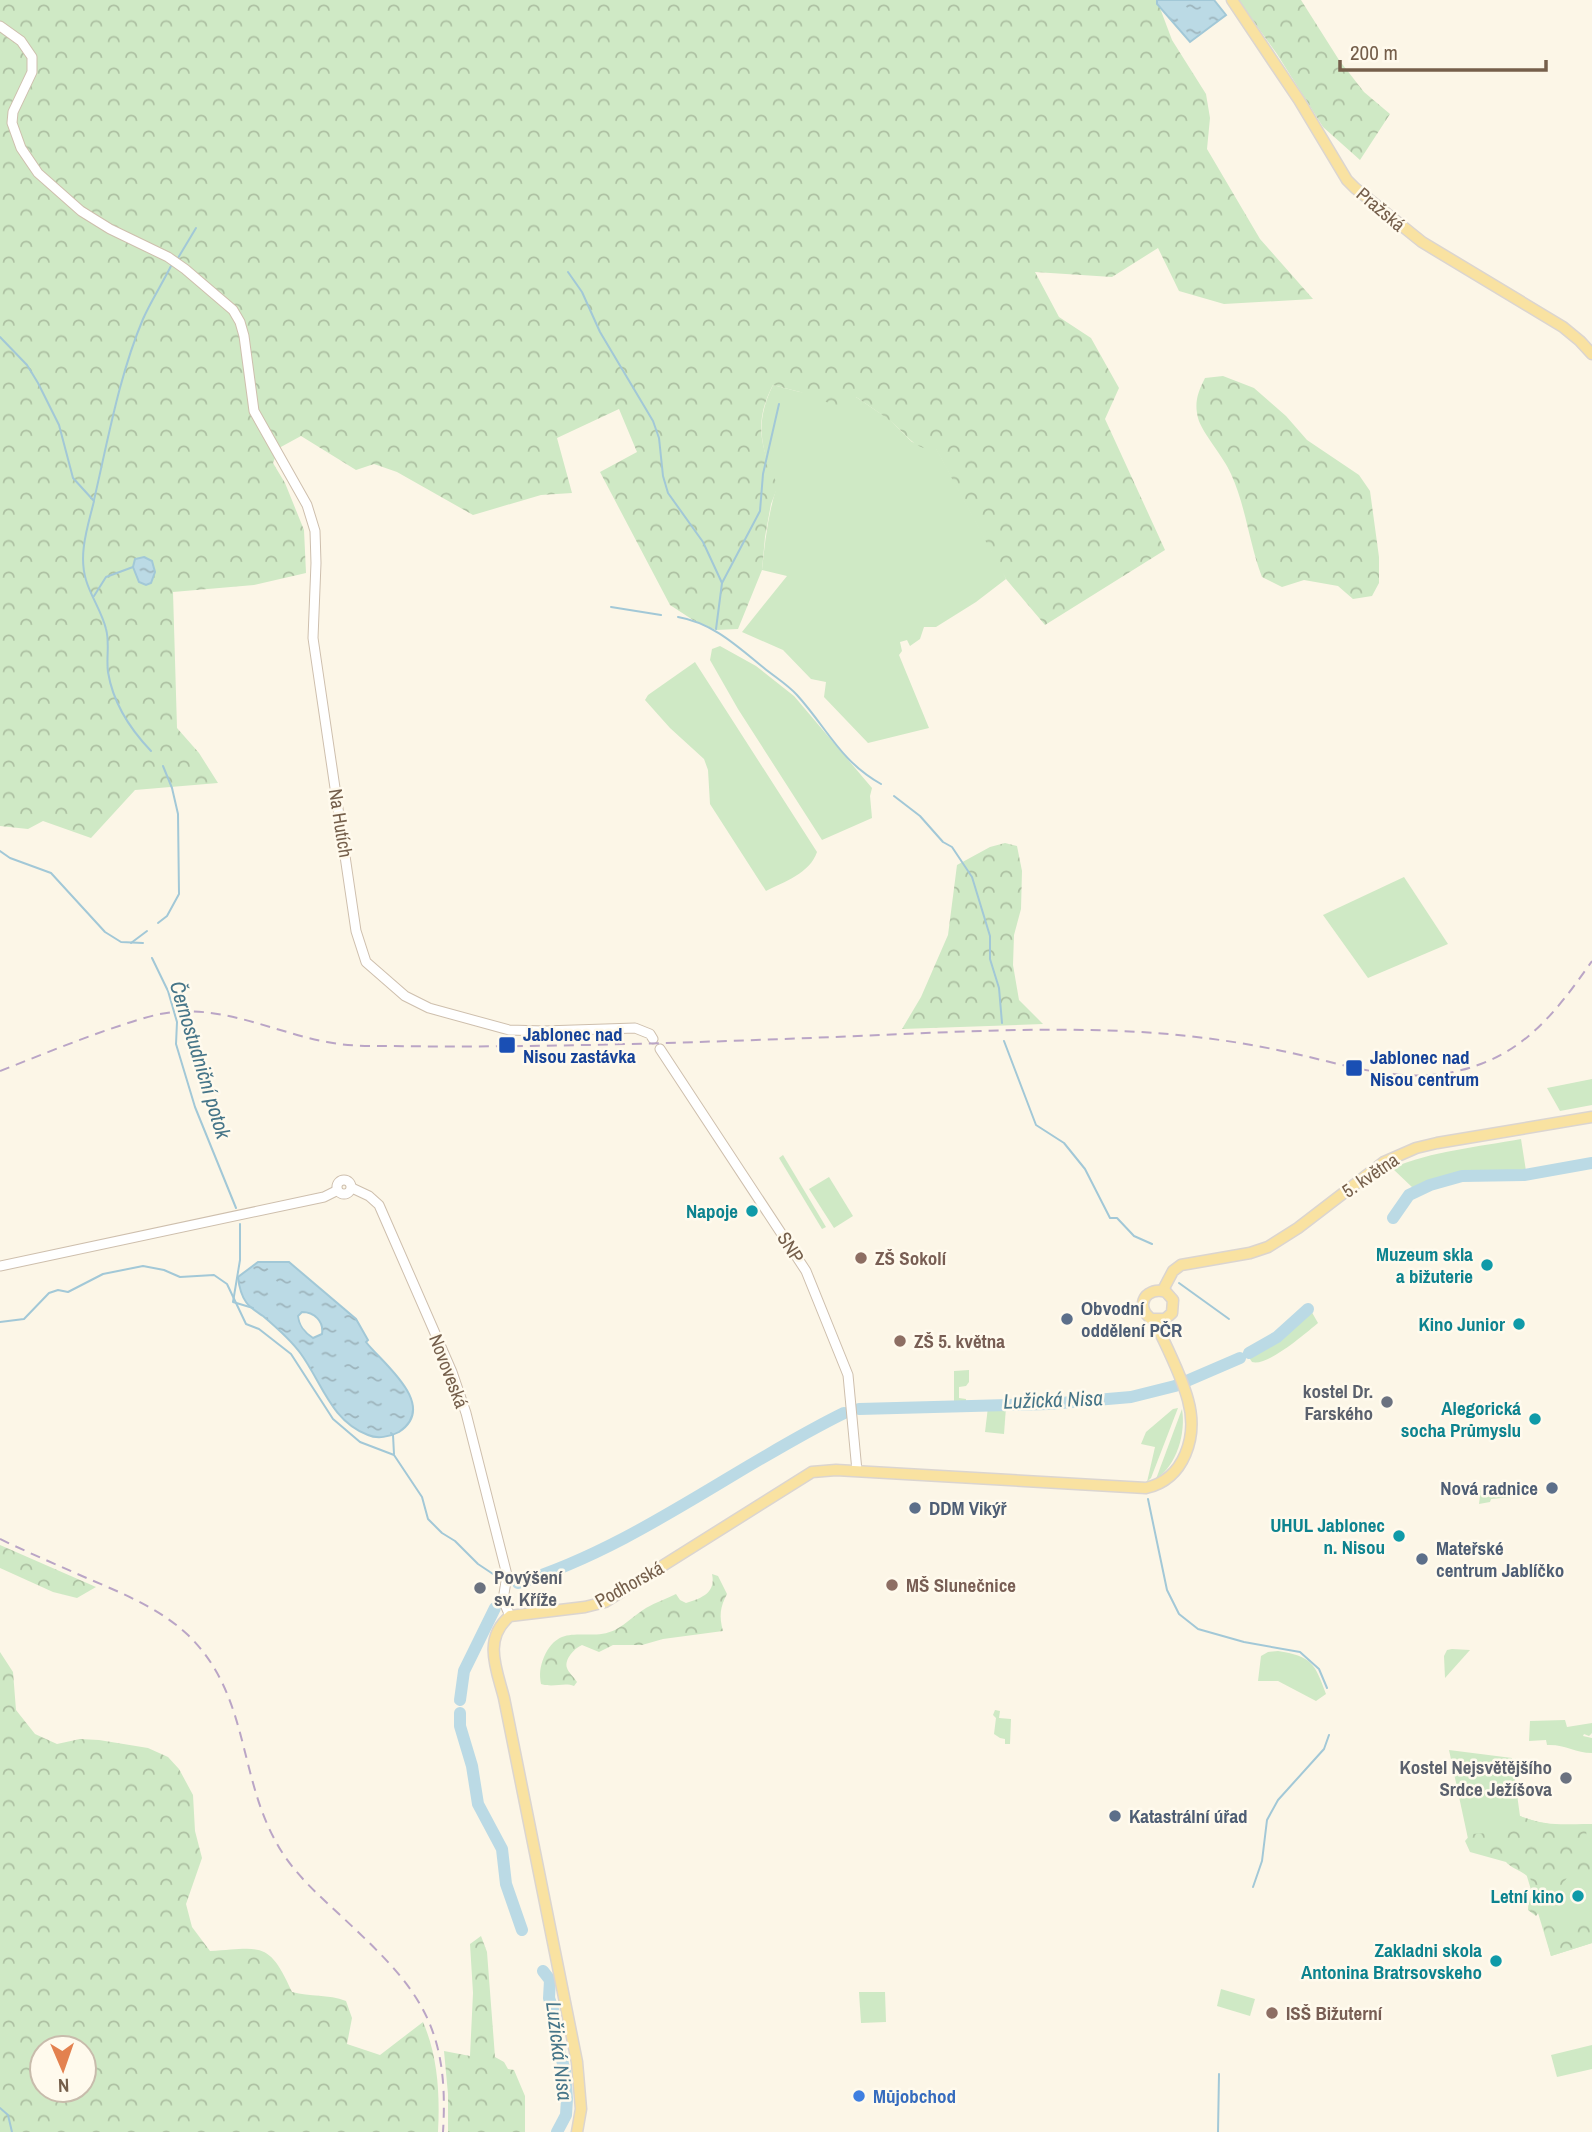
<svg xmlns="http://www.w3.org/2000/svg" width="1592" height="2132" font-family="'Archivo Narrow',sans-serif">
<defs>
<pattern id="forest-crowns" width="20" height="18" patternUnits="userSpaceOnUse" patternTransform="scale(1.75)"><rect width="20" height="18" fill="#cfe9c5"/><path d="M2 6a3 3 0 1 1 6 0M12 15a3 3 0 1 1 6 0" fill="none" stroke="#adc0a2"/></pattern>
<pattern id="water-ripples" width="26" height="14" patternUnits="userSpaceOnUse" patternTransform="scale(1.75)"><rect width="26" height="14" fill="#bbdae5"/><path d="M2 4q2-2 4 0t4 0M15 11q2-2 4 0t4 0" fill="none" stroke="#9db4bc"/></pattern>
</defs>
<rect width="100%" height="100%" fill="#fcf6e7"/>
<g fill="#cfe9c5">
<path d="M773 385 800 392 856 397 890 420 912 442 936 448 1002 570 1006 579 976 602 936 627H924L920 639 910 646 907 640 900 642 902 651 899 655 929 728 868 743 824 697 826 682 811 679 783 650 742 632 787 576 762 570C765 541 768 514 777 486 761 448 754 424 773 385Z"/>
<polygon points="720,646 756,666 794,696 872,788 870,796 872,818 822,840 738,709 710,660 712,649"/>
<path d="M695 662 817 852C810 873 784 882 766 891L710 804 708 770 704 759 670 728 645 700 648 695Z"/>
<polygon points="1404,877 1448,944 1368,978 1323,915"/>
<polygon points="1592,1079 1592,1105 1560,1111 1547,1088"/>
<path d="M1521 1139 1526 1171H1464L1413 1188 1392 1168C1432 1151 1478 1147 1521 1139Z"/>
<polygon points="783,1155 826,1227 822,1229 779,1158"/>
<polygon points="829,1177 853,1216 834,1228 809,1189"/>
<path d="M1310 1309 1318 1323C1306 1333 1267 1367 1252 1362L1248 1356 1276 1339Z"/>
<polygon points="969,1370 969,1382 966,1386 959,1387 959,1398 966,1399 966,1402 954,1402 954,1371"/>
<polygon points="988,1407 1006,1407 1004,1434 985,1432"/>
<polygon points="1178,1408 1151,1478 1147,1482 1155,1447 1141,1444 1146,1432 1173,1409"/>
<path d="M1182 1409C1186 1433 1177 1465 1156 1479Z"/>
<polygon points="1481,1488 1513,1490 1512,1497 1491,1499 1490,1502 1479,1504"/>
<polygon points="1452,1649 1470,1650 1445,1678 1444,1656 1447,1650"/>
<path d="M1278 1651C1311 1656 1315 1663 1326 1694L1316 1701 1278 1681H1258L1261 1656 1268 1652Z"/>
<polygon points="995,1710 1000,1711 999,1718 1011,1719 1010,1744 1005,1744 1005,1739 1000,1738 994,1734 996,1718 993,1715"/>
<path d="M1565 1720 1567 1727 1592 1723V1733L1589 1736 1584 1734 1583 1736 1592 1738V1753C1575 1753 1565 1744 1547 1745L1546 1740 1529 1741 1530 1721Z"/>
<path d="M1449 1750 1512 1758 1520 1816C1548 1827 1563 1824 1592 1824V1943L1551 1956 1522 1860 1470 1848Z"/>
<polygon points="1221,1989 1255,1999 1250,2016 1217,2006"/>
<polygon points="859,1992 885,1992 886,2022 861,2023"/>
<polygon points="1592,2045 1592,2069 1557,2077 1551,2055"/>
</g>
<g fill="url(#forest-crowns)" fill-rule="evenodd">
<path d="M0 0H1157L1172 40 1206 94 1210 118 1207 149 1260 239 1313 299 1224 304 1179 291 1158 248 1112 277 1035 272 1059 317 1091 338 1119 388 1105 419 1165 550 1045 625 1006 579 936 449C915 452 904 431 889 420 879 412 867 405 856 397L842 408 800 392 773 385C753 423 761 448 778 486L771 504 765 537 762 570 738 629 716 630 693 620 670 605 600 472 637 452 619 409 557 438 572 493 541 495 473 515 397 472 374 464 356 470 301 436 279 448 273 463 285 483 304 530 306 573 254 585 173 592 177 728 199 753 218 783 135 790 91 838 43 821 28 829 0 826Z"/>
<polygon points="1238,0 1301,0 1339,60 1364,92 1390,114 1360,160 1323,127 1277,54"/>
<path d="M1223 376 1254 388 1286 416 1307 440 1359 475 1370 491 1379 557V583L1372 596 1353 599 1338 586 1304 580 1282 587 1262 577C1249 543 1246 507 1231 474 1224 457 1202 433 1198 418 1194 402 1198 392 1205 378Z"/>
<polygon points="1005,843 1017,846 1022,871 1021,909 1014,935 1013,965 1019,1000 1043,1024 902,1029 921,997 948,935 957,865 990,847"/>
<polygon points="0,1545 96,1587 77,1598 53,1592 0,1568"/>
<path d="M712 1574 718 1576 727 1594C720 1607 719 1616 723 1631L663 1639 642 1645H613L599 1652 582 1645C575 1648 564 1659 567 1668 568 1672 574 1677 577 1682L574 1686C564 1682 554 1688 541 1684 539 1674 540 1667 544 1657 560 1620 588 1643 615 1630 626 1624 636 1614 646 1608 656 1602 666 1599 676 1594L680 1600 686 1603C703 1598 716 1592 712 1574Z"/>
<path d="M0 1652 13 1672 16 1710 35 1734 57 1744 80 1739 99 1740 148 1748 168 1757 179 1769 193 1795 195 1831 202 1858 186 1904 192 1927 210 1951C261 1948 269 1940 292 1992 310 1997 328 1994 346 2001L352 2018 347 2044 380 2055 423 2022C438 2057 440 2094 438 2132H0ZM42 2048H84V2090H42Z"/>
<path d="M1520 1816C1542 1825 1561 1827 1586 1824L1587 1851 1592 1854V1890L1582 1878H1567L1536 1916 1528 1910C1528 1902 1532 1896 1533 1888 1535 1874 1512 1870 1506 1862L1470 1852 1465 1841 1471 1834 1509 1832 1502 1825Z"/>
<polygon points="1592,1913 1592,1943 1551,1956 1543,1925 1550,1924 1558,1933 1565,1933 1582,1918"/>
<polygon points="481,1936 487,1952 495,2057 504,2062 508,2069 514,2070 525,2096 525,2132 448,2132 448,2094 444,2051 470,2056 473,1993 470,1944"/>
</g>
<g fill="url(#water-ripples)" stroke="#a2c8d7" stroke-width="2" fill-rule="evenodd">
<polygon points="1157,0 1214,0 1226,15 1190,42 1157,4"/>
<polygon points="144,557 152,561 155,572 151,583 146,585 139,582 133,567 135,559"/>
<path d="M258 1262H289L356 1319 368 1340 366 1342C380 1361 440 1405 399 1432 390 1437 377 1439 368 1435 331 1421 322 1383 301 1354 291 1340 276 1327 263 1316 257 1312 250 1308 246 1302 241 1295 239 1286 238 1277ZM302 1312C314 1312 324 1321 322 1334L313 1338C304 1332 299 1326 298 1316Z"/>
</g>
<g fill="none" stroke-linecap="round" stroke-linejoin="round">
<g stroke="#a2c8d7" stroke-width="2">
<polyline points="178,258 196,228"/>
<polyline points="568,272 582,292 600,332 653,421 659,438 663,476 668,493 703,542 722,583"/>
<path d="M0 337 27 365 38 383 59 425 73 478 94 501C88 526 78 554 86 580 91 597 102 612 106 629 110 643 106 658 108 672 113 703 130 729 151 751"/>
<path d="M94 500C108 440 119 376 143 319 151 301 162 284 171 266"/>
<polyline points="94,596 106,577 133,567"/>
<polyline points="611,607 661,615"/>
<path d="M678 617C713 623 737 646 764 668 775 677 788 685 797 695 827 728 840 761 881 784"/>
<polyline points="716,629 722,583 760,511 763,474 779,404"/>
<polyline points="894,796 920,816 943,842 952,847 972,877 990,936 990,959 999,988 1002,1023"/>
<polyline points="0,851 10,858 51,873 105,932 121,942 143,943"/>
<polyline points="158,923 167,916 179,894 178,814 172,788 163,766"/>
<polyline points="131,943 147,931"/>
<polyline points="152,958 168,991 177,1022 176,1044 195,1107 236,1208"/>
<polyline points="1004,1041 1036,1125 1064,1143 1085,1169 1110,1218 1117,1218 1134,1236 1152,1244"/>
<polyline points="240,1224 240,1260 233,1302 253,1308"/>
<polyline points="1179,1283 1229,1319"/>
<polyline points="0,1322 24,1319 49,1293 58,1290 68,1292 103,1274 143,1266 164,1270 180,1277 214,1275 227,1284 246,1324 259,1329 291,1354 333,1419 360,1442 394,1455 422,1497 428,1519 442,1533 455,1541 478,1564 499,1578"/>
<polyline points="391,1433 393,1435 394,1454"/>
<polyline points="1148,1499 1167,1590 1179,1614 1198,1629 1244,1642 1300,1652 1319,1669 1327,1688"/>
<polyline points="1253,1887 1262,1861 1267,1820 1278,1800 1324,1749 1329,1735"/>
<polyline points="0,2108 8,2115 12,2132"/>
<polyline points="1218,2132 1219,2074"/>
</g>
<g stroke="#bbdae5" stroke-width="12">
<polyline points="1393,1218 1409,1195 1430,1185 1462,1176 1524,1175 1592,1163"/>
<polyline points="1249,1353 1277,1337 1308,1309"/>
<polyline points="859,1409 1049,1404 1131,1397 1175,1386 1240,1358"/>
<path d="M518 1583C635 1547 734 1467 844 1413"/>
<polyline points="460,1700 464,1671 495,1608"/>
<polyline points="460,1713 460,1726 472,1766 478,1804 502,1849 506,1884 522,1930"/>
<polyline points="543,1971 550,1980 549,1998 555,2016 555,2035 565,2071 567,2099 566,2115 557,2132"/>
</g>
<g stroke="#cebfad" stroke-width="11">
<g id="minor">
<polyline points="0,26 21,41 32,57 32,72 13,112 12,123 21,148 38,173 81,211 110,229 168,257 185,269 233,310 240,322 244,336 254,411 307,505 315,531 316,563 313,638 356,931 366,962 405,996 429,1008 509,1030 544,1031 635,1028 650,1034 653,1039"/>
<polyline points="660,1049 806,1271 848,1375 857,1471"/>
<circle cx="344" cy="1187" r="7"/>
<polyline points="352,1188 369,1196 379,1205 452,1372 466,1413 507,1575 503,1600 510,1616"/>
<polyline points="0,1266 324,1197 336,1191"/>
</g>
</g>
<g stroke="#dbd5d0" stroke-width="13">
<g id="major">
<polyline points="1232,0 1299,100 1347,180 1355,188 1422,242 1563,327 1580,341 1592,354"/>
<polyline points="1163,1290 1173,1271 1181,1265 1250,1253 1268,1247 1298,1228 1384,1162 1416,1148 1437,1143 1592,1117"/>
<path d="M577 2132 581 2109 577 2062 504 1698C497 1670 482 1639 510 1616L585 1607 605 1602 812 1472 836 1470 1146 1488C1185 1479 1198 1436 1188 1400 1181 1374 1167 1348 1156 1324 1152 1319 1146 1316 1144 1310 1139 1295 1154 1288 1166 1292L1173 1300 1172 1313 1165 1319H1152"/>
</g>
</g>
<use href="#minor" stroke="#fff" stroke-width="9"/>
<use href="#major" stroke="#f9e2a1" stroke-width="10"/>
<g stroke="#baa5c6" stroke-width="2" stroke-dasharray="10 7" stroke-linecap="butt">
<path d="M0 1071C41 1055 82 1038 125 1024 140 1019 156 1014 173 1012 228 1007 274 1032 327 1042 346 1046 366 1046 385 1046 534 1048 684 1043 834 1037 936 1033 1039 1026 1141 1032 1188 1035 1236 1041 1282 1051 1338 1062 1394 1084 1453 1072 1521 1058 1554 1015 1592 961"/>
<path d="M0 1539C27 1552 55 1564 82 1576 119 1592 158 1607 188 1635 249 1694 238 1774 276 1842 291 1870 316 1893 339 1914 415 1985 450 2021 443 2132"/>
</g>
</g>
<g fill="#1a4fb4" stroke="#fffaed" stroke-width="2.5">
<rect x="498" y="1036" width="18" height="18" rx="3.5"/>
<rect x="1345" y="1059" width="18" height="18" rx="3.5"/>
</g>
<g fill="#0f9aa8" stroke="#fffaed" stroke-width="2.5">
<circle cx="752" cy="1211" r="7"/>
<circle cx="1487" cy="1265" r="7"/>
<circle cx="1519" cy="1324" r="7"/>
<circle cx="1535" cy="1419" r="7"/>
<circle cx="1399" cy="1536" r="7"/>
<circle cx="1578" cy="1896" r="7"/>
<circle cx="1496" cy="1961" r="7"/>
</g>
<g fill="#8d6e63" stroke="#fffaed" stroke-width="2.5">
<circle cx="861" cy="1258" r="7"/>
<circle cx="900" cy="1341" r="7"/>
<circle cx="892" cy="1585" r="7"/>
<circle cx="1272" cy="2013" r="7"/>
</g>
<g fill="#5c6f8a" stroke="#fffaed" stroke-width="2.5">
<circle cx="1067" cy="1319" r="7"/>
<circle cx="1552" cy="1488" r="7"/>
<circle cx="915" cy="1508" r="7"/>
<circle cx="1422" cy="1559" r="7"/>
<circle cx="1115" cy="1816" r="7"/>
</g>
<g fill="#6b7280" stroke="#fffaed" stroke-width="2.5">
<circle cx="1387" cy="1402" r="7"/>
<circle cx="480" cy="1588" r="7"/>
<circle cx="1566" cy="1778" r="7"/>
</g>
<circle fill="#3f7fe0" stroke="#fffaed" stroke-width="2.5" cx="859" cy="2096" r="7"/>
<g text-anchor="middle" stroke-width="5" stroke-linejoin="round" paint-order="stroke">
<g font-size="19" fill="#755f4b" stroke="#fffaed">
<text transform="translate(1381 209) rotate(40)" y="7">Pražská</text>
<text transform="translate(341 823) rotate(81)" y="7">Na Hutích</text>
<text transform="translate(1370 1175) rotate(-34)" y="7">5. května</text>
<text transform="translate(791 1247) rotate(58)" y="7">SNP</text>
<text transform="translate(449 1371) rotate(69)" y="7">Novoveská</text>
<text transform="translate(629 1584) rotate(-29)" y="7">Podhorská</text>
</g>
<g font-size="19" font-weight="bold" fill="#164399" stroke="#fffaed" text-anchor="start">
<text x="523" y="1041">Jablonec nad<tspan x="523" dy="22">Nisou zastávka</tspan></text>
<text x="1370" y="1064">Jablonec nad<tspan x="1370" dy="22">Nisou centrum</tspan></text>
</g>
<g font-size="19" font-weight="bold" fill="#0d838f" stroke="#fffaed" text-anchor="end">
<text x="738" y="1218">Napoje</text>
<text x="1473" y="1261">Muzeum skla<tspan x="1473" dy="22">a bižuterie</tspan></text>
<text x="1505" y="1331">Kino Junior</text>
<text x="1521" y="1415">Alegorická<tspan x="1521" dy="22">socha Průmyslu</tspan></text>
<text x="1385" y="1532">UHUL Jablonec<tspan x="1385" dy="22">n. Nisou</tspan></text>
<text x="1564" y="1903">Letní kino</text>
<text x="1482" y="1957">Zakladni skola<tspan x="1482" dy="22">Antonina Bratrsovskeho</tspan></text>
</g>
<g font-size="19" font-weight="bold" fill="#785e54" stroke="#fffaed" text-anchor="start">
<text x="875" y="1265">ZŠ Sokolí</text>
<text x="914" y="1348">ZŠ 5. května</text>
<text x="906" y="1592">MŠ Slunečnice</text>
<text x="1286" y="2020">ISŠ Bižuterní</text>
</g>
<g font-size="19" font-weight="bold" fill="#4e5e75" stroke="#fffaed" text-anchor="start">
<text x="1081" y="1315">Obvodní<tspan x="1081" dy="22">oddělení PČR</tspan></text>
<text x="1538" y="1495" text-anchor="end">Nová radnice</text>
<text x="929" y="1515">DDM Vikýř</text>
<text x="1436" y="1555">Mateřské<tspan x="1436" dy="22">centrum Jablíčko</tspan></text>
<text x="1129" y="1823">Katastrální úřad</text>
</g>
<g font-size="19" font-weight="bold" fill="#5b616d" stroke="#fffaed" text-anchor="end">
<text x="1373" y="1398">kostel Dr.<tspan x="1373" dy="22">Farského</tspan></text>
<text x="494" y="1584" text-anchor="start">Povýšení<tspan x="494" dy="22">sv. Kříže</tspan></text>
<text x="1552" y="1774">Kostel Nejsvětějšího<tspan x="1552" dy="22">Srdce Ježíšova</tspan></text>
</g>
<g font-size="19" font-weight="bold" fill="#366cbe" stroke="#fffaed" text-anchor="start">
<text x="873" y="2103">Můjobchod</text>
</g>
<g font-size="21" font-style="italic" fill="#467588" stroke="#fffaed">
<text transform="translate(200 1060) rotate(73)" y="7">Černostudniční potok</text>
<text transform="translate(1053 1400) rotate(-2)" y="7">Lužická Nisa</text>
<text transform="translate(559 2051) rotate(83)" y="7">Lužická Nisa</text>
</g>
</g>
<g transform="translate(63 2069) rotate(178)"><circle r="33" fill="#fffaed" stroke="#c8bcac" stroke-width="2"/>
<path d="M0-5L12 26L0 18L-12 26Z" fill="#e3814f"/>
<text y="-10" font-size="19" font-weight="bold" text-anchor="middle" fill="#755f4b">N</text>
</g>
<path d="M1340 60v10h206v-10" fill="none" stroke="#755f4b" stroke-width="3.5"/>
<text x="1350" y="60" font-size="21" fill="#755f4b" stroke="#fffaed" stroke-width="5" paint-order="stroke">200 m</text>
</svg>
